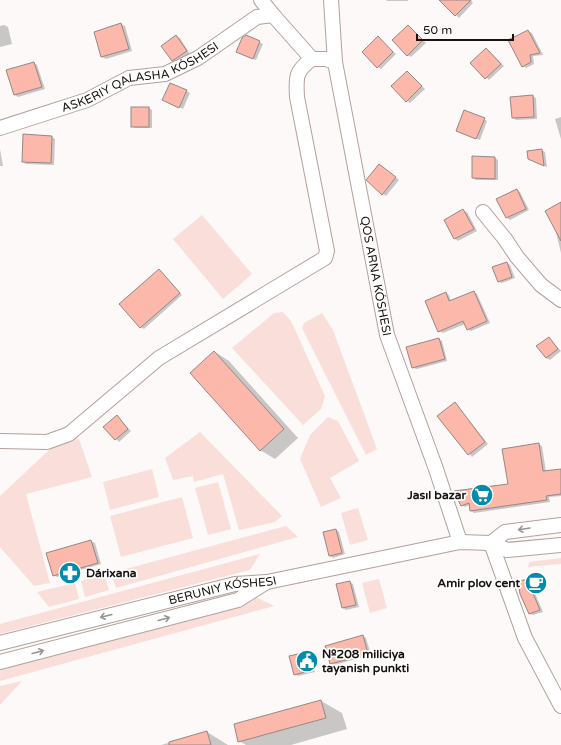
<svg xmlns="http://www.w3.org/2000/svg" width="561" height="745" font-family="'Varela Round',sans-serif">
<rect width="100%" height="100%" fill="#fcf9f8"/>
<g fill="#faded9">
<polygon points="202,215 252,274 223,299 173,239"/>
<polygon points="283,312 291,321 325,396 321,409 303,425 232,348 274,313"/>
<polygon points="322,313 333,330 377,449 366,455 302,328 304,323"/>
<polygon points="328,417 338,421 359,461 330,478 341,498 321,507 300,459 310,435"/>
<polygon points="200,432 282,516 275,522 239,530 223,474 194,482 193,476 173,480 165,458"/>
<polygon points="64,436 79,439 92,477 26,494 50,583 34,586 0,547 0,496"/>
<polygon points="152,469 159,497 110,510 103,482"/>
<polygon points="218,482 231,529 208,535 195,488"/>
<polygon points="182,497 193,538 121,557 110,516"/>
<polygon points="358,508 368,540 350,545 341,513"/>
<polygon points="286,526 298,537 116,588 111,573"/>
<polygon points="260,554 250,570 0,634 0,624"/>
<polygon points="561,558 561,564 528,567 529,562"/>
<polygon points="104,574 109,590 85,597 81,581"/>
<polygon points="379,579 387,608 370,613 362,583"/>
<polygon points="75,583 79,599 49,607 37,592"/>
<polygon points="258,598 274,606 0,681 0,667"/>
<polygon points="22,681 0,705 0,686"/>
</g>
<g fill="#0003">
<polygon points="386,0 408,0 408,1 387,1"/>
<polygon points="441,0 471,0 473,3 459,18"/>
<polygon points="121,24 125,26 132,51 106,59 102,57"/>
<polygon points="4,25 8,27 12,44 0,47 0,26"/>
<polygon points="408,26 426,43 411,57 407,55"/>
<polygon points="528,31 532,33 543,55 533,56 534,64 526,68 523,66"/>
<polygon points="176,36 180,38 190,54 176,62 172,61"/>
<polygon points="246,36 263,44 256,60 240,53"/>
<polygon points="378,38 396,54 381,69 378,67"/>
<polygon points="487,49 504,66 489,80 472,63"/>
<polygon points="34,63 37,65 45,89 18,97 15,95"/>
<polygon points="407,72 425,89 410,103 407,101"/>
<polygon points="186,91 190,93 183,109 167,102"/>
<polygon points="533,96 536,98 537,119 516,120 513,118"/>
<polygon points="149,108 152,110 152,128 135,128 132,126"/>
<polygon points="561,117 561,139 555,119"/>
<polygon points="484,119 487,121 480,140 461,133"/>
<polygon points="52,137 55,139 54,165 26,164 23,162"/>
<polygon points="0,149 3,166 0,166"/>
<polygon points="542,150 545,152 547,167 532,161"/>
<polygon points="495,158 498,160 498,180 476,180 473,178"/>
<polygon points="380,165 399,180 386,196 383,194"/>
<polygon points="516,190 520,192 529,210 510,220 507,218 498,199"/>
<polygon points="561,203 561,253 555,228"/>
<polygon points="463,211 467,212 477,231 458,241 455,239"/>
<polygon points="507,263 510,265 515,278 502,283 498,281"/>
<polygon points="159,270 182,295 144,329 140,327"/>
<polygon points="474,292 477,294 490,323 471,331 467,329 465,324 443,333 439,331 445,293 449,295 451,301"/>
<polygon points="549,338 561,351 550,360 546,358"/>
<polygon points="439,339 442,341 447,361 417,369 413,368"/>
<polygon points="215,352 229,361 298,438 275,459 260,450"/>
<polygon points="455,403 488,444 472,457 439,416"/>
<polygon points="117,417 131,431 119,442 105,427"/>
<polygon points="538,444 542,446 546,472 561,470 561,496 549,497 550,502 474,513 471,511 470,505 465,507 462,505 509,485"/>
<polygon points="336,530 339,532 345,554 333,558 330,556"/>
<polygon points="91,541 95,543 101,564 57,577 54,575"/>
<polygon points="537,579 541,581 542,592 535,593 543,612 533,615 530,614 519,582"/>
<polygon points="350,582 353,584 359,607 346,610 343,608"/>
<polygon points="363,636 366,638 371,655 334,665 331,663"/>
<polygon points="307,653 310,655 315,672 298,676 295,674"/>
<polygon points="321,701 342,713 347,729 291,745 246,745 239,741"/>
<polygon points="207,732 228,745 161,745"/>
</g>
<g fill="#fbb8ab" stroke="#988784">
<polygon points="439,0 471,0 455,16"/>
<polygon points="121,23 129,49 101,57 94,32"/>
<polygon points="408,25 423,40 407,56 392,40"/>
<polygon points="528,30 540,53 530,55 531,62 522,67 508,40"/>
<polygon points="176,35 187,51 172,61 161,46"/>
<polygon points="246,35 260,41 253,59 236,52 242,38"/>
<polygon points="378,36 393,52 377,68 362,52"/>
<polygon points="486,48 501,64 485,79 470,63"/>
<polygon points="34,62 42,87 14,95 6,70"/>
<polygon points="407,71 422,86 406,102 391,86"/>
<polygon points="170,83 187,90 179,108 162,100"/>
<polygon points="533,95 534,117 512,118 510,97"/>
<rect x="131" y="107" width="18" height="20"/>
<polygon points="464,110 485,118 476,139 456,131"/>
<polygon points="23,134 52,136 51,163 22,162"/>
<polygon points="542,149 544,166 528,159 527,151"/>
<polygon points="472,156 495,157 495,179 472,178"/>
<polygon points="379,164 396,177 382,195 366,180"/>
<polygon points="517,189 526,209 506,218 496,199"/>
<polygon points="561,202 561,241 545,211"/>
<polygon points="463,209 474,229 454,239 444,220"/>
<polygon points="507,262 512,277 498,282 492,267"/>
<polygon points="159,269 180,293 140,328 119,304"/>
<polygon points="474,291 487,321 467,330 463,321 438,332 425,301 446,292 449,301"/>
<polygon points="549,337 558,349 546,358 536,346"/>
<polygon points="439,338 445,359 412,368 406,347"/>
<polygon points="214,351 284,429 260,451 190,373"/>
<polygon points="455,402 485,442 468,455 437,416"/>
<polygon points="117,415 128,429 115,440 103,427"/>
<polygon points="539,443 543,471 561,469 561,494 546,496 547,500 470,511 469,503 461,506 454,491 508,484 502,449"/>
<polygon points="336,529 342,553 329,556 323,532"/>
<polygon points="91,540 98,563 53,576 46,553"/>
<polygon points="537,578 539,590 532,591 540,610 529,614 520,594 518,581"/>
<polygon points="350,581 356,605 342,608 336,584"/>
<polygon points="363,635 368,654 330,664 325,646"/>
<polygon points="307,652 312,670 294,675 289,656"/>
<polygon points="321,700 326,718 238,742 234,724"/>
<polygon points="207,731 211,745 169,745 169,742"/>
</g>
<g fill="none" stroke-linecap="round" stroke-linejoin="round">
<g stroke="#b2a19d" stroke-width="16">
<g id="minor">
<polyline points="261,0 273,15 312,59 326,59 335,62"/>
<path id="s1" d="M331 0 335 62 387 335 436 469 460 542"/>
<path id="s2" d="M0 128 87 100 129 78 165 74 198 58 257 17 273 15"/>
<polyline points="483,212 505,239 517,257 541,285 561,300"/>
<path d="M0 441 47 442 69 434 159 358 325 258 327 251 297 97C296 78 295 71 312 59"/>
<polyline points="491,543 525,638 561,706"/>
<polyline points="491,543 505,532 561,525"/>
<path id="s3" d="M0 643 235 584 267 582 460 542 491 543 507 550 561 545"/>
<polyline points="0,662 238,600 265,583"/>
</g>
</g>
<use href="#minor" stroke="#fff" stroke-width="14"/>
</g>
<defs><path id="oneway-shaft" d="M-6 0H5M1.5-3L5.5 0L1.5 3" fill="none" stroke-width="1.6" stroke-linecap="round" stroke-linejoin="round"/></defs>
<g stroke="#979493">
<use href="#oneway-shaft" transform="translate(524 529) rotate(171)"/>
<use href="#oneway-shaft" transform="translate(106 616) rotate(166)"/>
<use href="#oneway-shaft" transform="translate(164 619) rotate(-15)"/>
<use href="#oneway-shaft" transform="translate(38 652) rotate(-15)"/>
</g>
<defs>
<g id="supermarket-disc" transform="scale(1.15)"><circle r="9.5" fill="#038bab" stroke="#fff"/><path d="M-6-5.5h2.5l.6 2H6L4.5 2H-2.5L-4.4-4H-6ZM-1.5 3.2a1.3 1.3 0 1 0 .1 0ZM3 3.2a1.3 1.3 0 1 0 .1 0Z" fill="#fff"/></g>
<g id="pharmacy-disc" transform="scale(1.15)"><circle r="9.5" fill="#038bab" stroke="#fff"/><path d="M-2-6h4v4h4v4h-4v4h-4v-4h-4v-4h4Z" fill="#fff"/></g>
<g id="cafe-disc" transform="scale(1.15)"><circle r="9.5" fill="#038bab" stroke="#fff"/><path d="M-5.5-4.5H6V0H3Q3 3.5 0 3.5H-2.5Q-5.5 3.5-5.5 0ZM3-3.2v2h1.7v-2ZM-6 4.5H4V6H-6Z" fill="#fff"/></g>
<g id="civic-disc" transform="scale(1.15)"><circle r="9.5" fill="#038bab" stroke="#fff"/><path d="M-.6-6.5H3V-4.5H.6V-3L4-1V1h2V6H-6V1h2V-1L-.6-3ZM-1.2 2.5V6h2.4V2.5Z" fill="#fff"/></g>
</defs>
<g fill-rule="evenodd">
<use href="#supermarket-disc" x="482" y="495"/>
<use href="#pharmacy-disc" x="70" y="573"/>
<use href="#cafe-disc" x="536" y="583"/>
<use href="#civic-disc" x="307" y="661"/>
</g>
<g text-anchor="middle" stroke-width="3.5" stroke-linejoin="round" paint-order="stroke">
<g font-size="12" fill="#181210" stroke="#fff">
<text dy="4" stroke="none"><textPath href="#s2" startOffset="150">ASKERIY QALASHA KÓSHESI</textPath></text>
<text dy="4" stroke="none"><textPath href="#s1" startOffset="280">QOS ARNA KÓSHESI</textPath></text>
<text dy="4" stroke="none"><textPath href="#s3" startOffset="229">BERUNIY KÓSHESI</textPath></text>
</g>
<g font-size="12" font-weight="bold" fill="#181210" stroke="#fff" text-anchor="end">
<text x="466" y="499">Jasıl bazar</text>
<text x="86" y="577" text-anchor="start">Dárixana</text>
<text x="520" y="587">Amir plov cent</text>
<text x="322" y="658" text-anchor="start">№208 miliciya<tspan x="322" dy="14">tayanish punkti</tspan></text>
</g>
</g>
<path d="M417 34v6h96v-6" fill="none" stroke="#181210" stroke-width="2"/>
<text x="423" y="34" font-size="12" fill="#181210" stroke="#ffffff" stroke-width="3" paint-order="stroke">50 m</text>
</svg>
